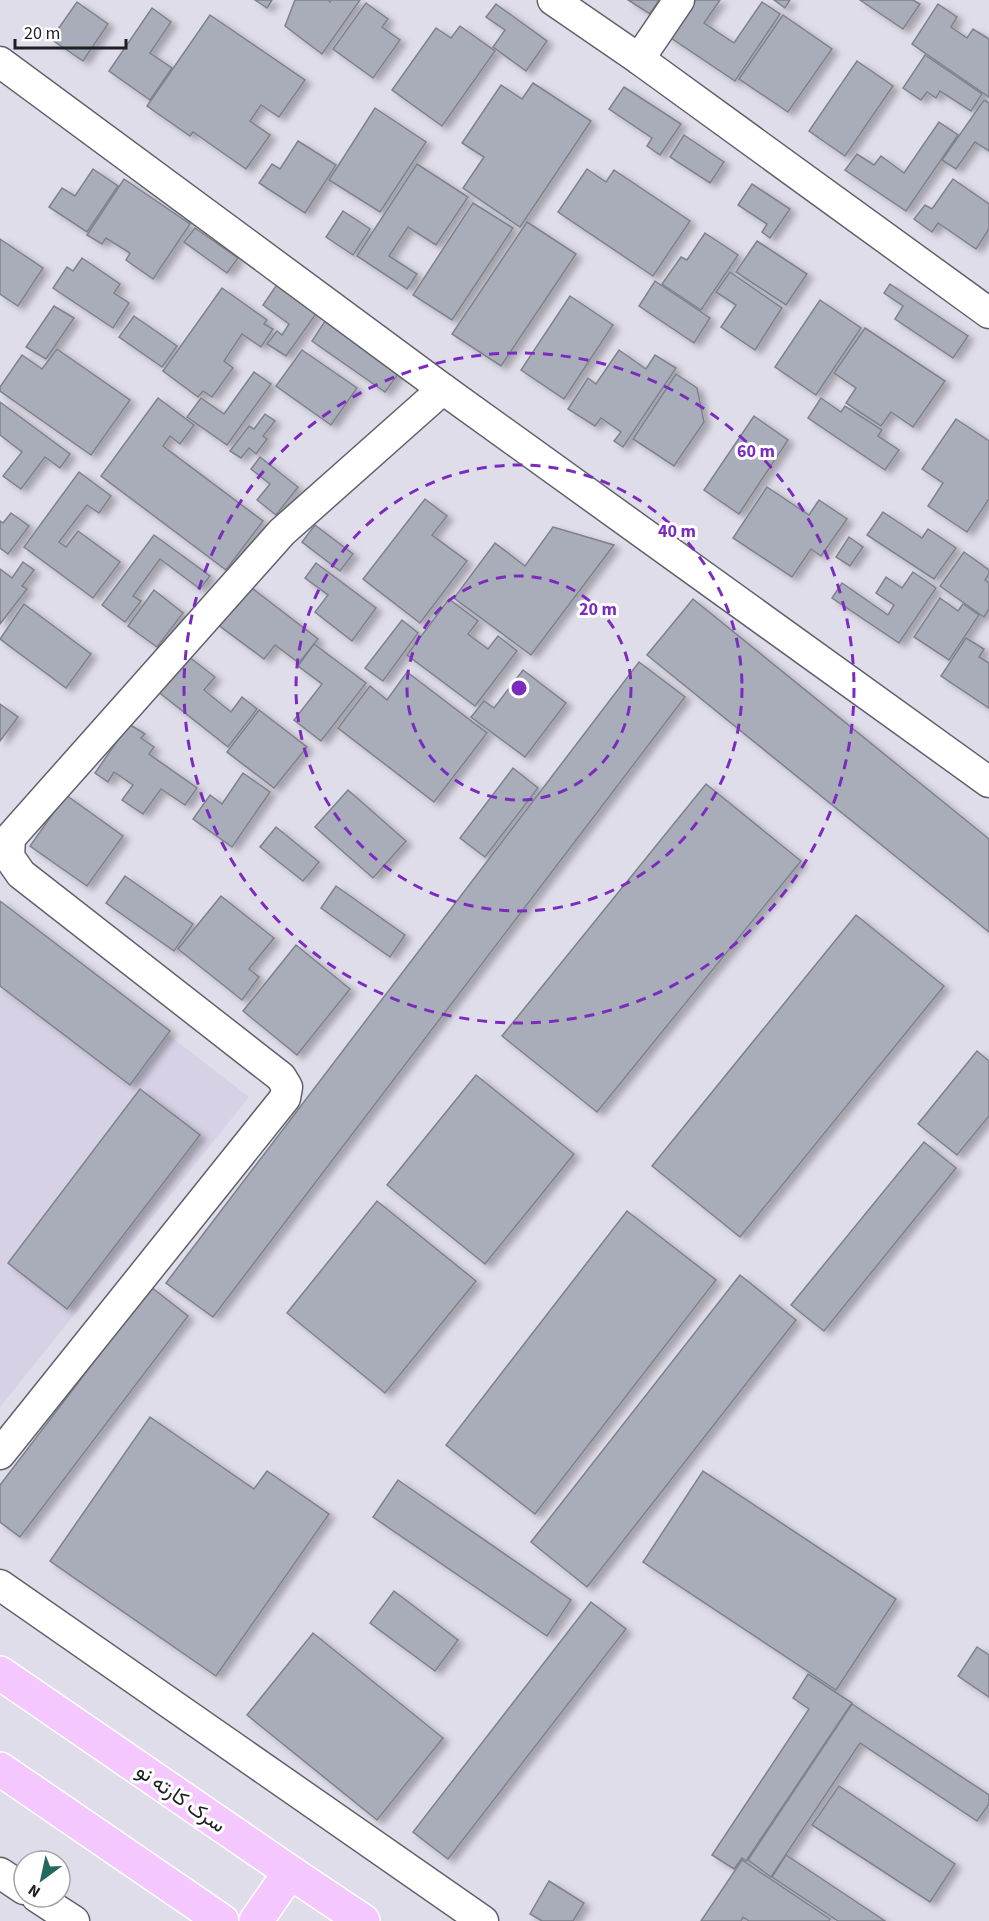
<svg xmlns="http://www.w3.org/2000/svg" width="989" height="1921" font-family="'Source Sans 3',Vazirmatn,sans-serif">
<defs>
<filter id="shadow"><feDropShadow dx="6" dy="4" stdDeviation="3" flood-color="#0004"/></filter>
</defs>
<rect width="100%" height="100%" fill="#e0ddea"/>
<polygon fill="#d6d1e5" points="0,905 249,1097 0,1407"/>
<g fill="#a9acb9" stroke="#7e828d" stroke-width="1.5" filter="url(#shadow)">
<polygon points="255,0 272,0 267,8"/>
<polygon points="295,0 328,0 330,2 331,0 360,0 322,54 285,26"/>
<polygon points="628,0 659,0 650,14"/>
<polygon points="688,0 720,0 704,23 734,43 762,2 780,14 735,81 665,34"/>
<polygon points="774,0 790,0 785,8"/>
<polygon points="860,0 913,0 920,4 903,29"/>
<polygon points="77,2 108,24 83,61 51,39"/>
<polygon points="366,3 388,19 382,27 400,40 373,78 333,49"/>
<polygon points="496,4 547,41 526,71 493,47 505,30 486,17"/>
<polygon points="938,4 957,17 951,27 967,38 973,29 989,39 989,97 912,44"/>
<polygon points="152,8 171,22 150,53 172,68 150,100 109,71"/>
<polygon points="210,15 305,80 279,117 261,105 250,121 270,135 246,169 193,132 190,136 147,106"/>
<polygon points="783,15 832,49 788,112 739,79"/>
<polygon points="460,26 495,51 442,126 392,90 436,28 451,38"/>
<polygon points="925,55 982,94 971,111 940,91 936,98 927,92 921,100 903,88"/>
<polygon points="857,61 893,86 845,156 809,131"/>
<polygon points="533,83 591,121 520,227 463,188 484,157 462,143 501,85 522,99"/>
<polygon points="624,87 681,124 660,155 647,146 652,138 609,109"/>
<polygon points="984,100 989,103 989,151 975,142 956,169 942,160"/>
<polygon points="375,108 426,142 380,212 329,180"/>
<polygon points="939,122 958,135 906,211 845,170 857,154 874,165 881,156 904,173"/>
<polygon points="684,135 724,162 710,183 670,157"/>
<polygon points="298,141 336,165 305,213 259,183 272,164 280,169"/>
<polygon points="417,164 468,197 436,245 408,227 389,256 417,274 407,289 357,256"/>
<polygon points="93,169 118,186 87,232 49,207 62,188 75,196"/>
<polygon points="587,169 606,182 614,170 690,221 653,276 558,212"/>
<polygon points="124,179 190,224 153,279 126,260 130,253 106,238 102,244 87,235"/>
<polygon points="953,179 989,204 989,229 976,249 938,223 932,232 914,219 925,205 932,209"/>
<polygon points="752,184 790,209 770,238 762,232 767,224 738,205"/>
<polygon points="473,203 513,228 452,320 413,295"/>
<polygon points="343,211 370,229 353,255 326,237"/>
<polygon points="527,222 576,254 501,366 452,334"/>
<polygon points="195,228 238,258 227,273 184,242"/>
<polygon points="705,233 738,255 701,310 662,284 681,257 687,260"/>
<polygon points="0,239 43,268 18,306 0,294"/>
<polygon points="757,241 807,274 786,305 736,272"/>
<polygon points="82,258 120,284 114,293 129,303 113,328 53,288 67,267 73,271"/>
<polygon points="730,272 782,308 755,350 721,327 736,305 716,292"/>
<polygon points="655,281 710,318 694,343 639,306"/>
<polygon points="278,283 318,311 286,356 267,344 277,331 282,335 289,324 263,305"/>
<polygon points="890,284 968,336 953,358 895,319 903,306 884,293"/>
<polygon points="222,288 267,320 264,324 273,329 261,347 242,334 224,361 233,368 212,397 203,391 198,397 163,371"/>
<polygon points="570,296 613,325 564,399 521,370"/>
<polygon points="820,300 861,328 816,395 775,367"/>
<polygon points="54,306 74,318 46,359 26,347"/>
<polygon points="134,316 177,346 162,367 119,337"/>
<polygon points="327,318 401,370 385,392 312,341"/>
<polygon points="865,328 945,381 913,427 891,412 881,426 846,403 856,388 834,373"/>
<polygon points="57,349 130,400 91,455 0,391 0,387 22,355 42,369"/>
<polygon points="302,350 357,388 331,425 276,386"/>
<polygon points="619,350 646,369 655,355 676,368 623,447 614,441 621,432 601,418 595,426 568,409 588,378 596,384"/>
<polygon points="254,372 271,384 227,445 187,417 201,398 224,414"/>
<polygon points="676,374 697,388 704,422 674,466 633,439"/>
<polygon points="158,398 194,425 180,444 170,436 163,446 263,521 226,570 101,476"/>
<polygon points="821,398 841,412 845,406 882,430 878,436 899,450 885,470 808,418"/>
<polygon points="0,402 70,454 60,468 45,457 21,489 3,476 22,452 0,435"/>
<polygon points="265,414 275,421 263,436 267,439 256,454 249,448 241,458 230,451 249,426 254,429"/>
<polygon points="754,416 788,440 739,514 704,490"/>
<polygon points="956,419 989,441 989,499 967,532 928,506 943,483 922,469"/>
<polygon points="260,457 298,487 276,515 257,500 270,484 251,469"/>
<polygon points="79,472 111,496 99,513 87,505 59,542 66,547 78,531 120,562 93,598 24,547"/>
<polygon points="767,487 809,515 819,500 847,519 821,556 811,549 792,577 733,538"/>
<polygon points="425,499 447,516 432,535 467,561 420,623 363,579"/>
<polygon points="883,512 922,538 928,529 956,548 934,579 867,535"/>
<polygon points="11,513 29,526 8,554 0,548 0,521 3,523"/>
<polygon points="315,525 353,554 340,571 302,542"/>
<polygon points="553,527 614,545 531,655 454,598 495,543 525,566"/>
<polygon points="154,535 210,576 200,589 160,559 133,596 141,601 125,622 102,605"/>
<polygon points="849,537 863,547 850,566 836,557"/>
<polygon points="964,552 989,570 989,574 985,580 989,583 989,609 984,617 940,586"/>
<polygon points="23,562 34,570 22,586 27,589 0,624 0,569 12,578"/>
<polygon points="316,563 376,608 352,641 315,612 328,595 305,578"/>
<polygon points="913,572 936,588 899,643 832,598 842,583 888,615 894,605 876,593 886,577 902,588"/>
<polygon points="248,585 318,639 299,663 275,645 264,659 217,624"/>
<polygon points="154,590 183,613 157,647 128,626"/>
<polygon points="940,598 958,611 963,604 979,615 949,660 914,637"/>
<polygon points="449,599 478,621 468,634 488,649 498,636 517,651 475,706 407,655"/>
<polygon points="693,599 989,839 989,932 647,655"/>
<polygon points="24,604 91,654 66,688 0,639"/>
<polygon points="402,620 418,633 383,681 365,668"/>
<polygon points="966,638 984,649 979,657 989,663 989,708 941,676"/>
<polygon points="314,644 366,683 321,741 294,720 322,684 298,666"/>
<polygon points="184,653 215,677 204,690 231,712 242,697 257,709 228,747 156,690"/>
<polygon points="639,662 685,697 213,1317 166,1283"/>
<polygon points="523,670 566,703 525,757 471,717 484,701 494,708"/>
<polygon points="407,672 487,733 434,802 338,728 370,686 387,700"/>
<polygon points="0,704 18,717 0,741"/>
<polygon points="259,710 307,747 274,788 227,752"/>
<polygon points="129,724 145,734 141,738 154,747 149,754 197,788 185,805 161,789 143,814 122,800 133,785 114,772 108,782 95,773"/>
<polygon points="513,768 538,788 485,857 460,838"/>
<polygon points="243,773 270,792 232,847 193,819 210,795 222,804"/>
<polygon points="706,784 801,861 597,1112 502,1036"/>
<polygon points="348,790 406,841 373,878 315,827"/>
<polygon points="66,795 123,836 87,886 30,846"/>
<polygon points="276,827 319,862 303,881 260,847"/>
<polygon points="125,876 193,924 174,951 106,903"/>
<polygon points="336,886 405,935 390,957 321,908"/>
<polygon points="221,896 274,938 249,969 259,977 242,1000 178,949"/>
<polygon points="0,901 170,1031 130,1085 0,986"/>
<polygon points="856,915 944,986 740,1237 652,1166"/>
<polygon points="296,945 350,989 297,1055 243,1011"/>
<polygon points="977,1051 989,1061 989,1116 957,1155 918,1124"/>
<polygon points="476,1075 574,1154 485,1264 387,1185"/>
<polygon points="140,1089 200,1135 67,1309 8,1263"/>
<polygon points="924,1142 956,1168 824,1331 791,1305"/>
<polygon points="377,1201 476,1281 385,1393 287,1313"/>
<polygon points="627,1211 716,1280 535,1514 446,1445"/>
<polygon points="740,1275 796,1320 587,1587 531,1542"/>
<polygon points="151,1287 188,1316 20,1537 0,1522 0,1485"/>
<polygon points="150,1417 254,1489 267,1471 329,1514 216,1676 50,1561"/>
<polygon points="703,1471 896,1599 836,1690 643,1562"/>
<polygon points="398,1480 571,1600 547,1636 373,1517"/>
<polygon points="394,1591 458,1640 435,1671 370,1623"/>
<polygon points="591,1602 626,1629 448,1859 413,1832"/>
<polygon points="313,1633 443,1738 377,1820 247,1715"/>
<polygon points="977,1647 989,1655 989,1697 958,1676"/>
<polygon points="808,1674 852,1703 746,1861 742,1858 734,1869 712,1855 809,1709 793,1698"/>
<polygon points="852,1704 989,1795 989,1804 977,1821 860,1743 771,1877 748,1860"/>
<polygon points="839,1786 955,1864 930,1902 812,1825"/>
<polygon points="786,1855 885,1921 838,1921 772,1877"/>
<polygon points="742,1860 830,1919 829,1921 749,1921 743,1917 741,1921 701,1921"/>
<polygon points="549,1881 584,1903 573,1921 542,1921 530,1914"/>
</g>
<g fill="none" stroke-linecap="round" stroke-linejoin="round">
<g stroke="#63606b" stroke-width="33">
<g id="minor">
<polyline points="553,0 639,59 989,313"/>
<polyline points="639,59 679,0"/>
<polyline points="0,62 443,389 989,782"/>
<polyline points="0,1454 285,1098 287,1087 281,1077 21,874 9,857 10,838 282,532 443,389"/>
<polyline points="0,1585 483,1921"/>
<polyline points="0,1873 24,1889"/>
<polyline points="37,1897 74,1921"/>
</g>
</g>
<g stroke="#fff" stroke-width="36">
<g id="trunk">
<polyline points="0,1673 290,1872 363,1921"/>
<polyline points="0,1769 222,1921"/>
<polyline points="256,1921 290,1872"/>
</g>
</g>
<use href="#minor" stroke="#fff" stroke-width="30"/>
<use href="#trunk" stroke="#f4c7fe" stroke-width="33"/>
</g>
<g fill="none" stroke="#7b2cbf" stroke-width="3" stroke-dasharray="10 8">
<circle cx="519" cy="688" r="112"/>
<circle cx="519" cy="688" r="223"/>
<circle cx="519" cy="688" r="335"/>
</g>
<g text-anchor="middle" stroke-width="6" stroke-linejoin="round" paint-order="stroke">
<g font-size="21" fill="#1f1e22" stroke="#fff">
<text transform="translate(181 1798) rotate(35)" y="7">سرک کارته نو</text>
</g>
</g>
<circle cx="519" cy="688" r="9" fill="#7b2cbf" stroke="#fff" stroke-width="3"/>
<g font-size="18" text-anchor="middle" font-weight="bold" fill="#7b2cbf" stroke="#fff" stroke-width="6" stroke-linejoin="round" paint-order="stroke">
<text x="756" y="457">60 m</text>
<text x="677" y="537">40 m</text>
<text x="598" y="615">20 m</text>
</g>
<g transform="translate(42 1879) rotate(213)"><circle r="28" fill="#ffffff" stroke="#a5a5a7" stroke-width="1.5"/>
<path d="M0-4.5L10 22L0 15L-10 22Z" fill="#24695d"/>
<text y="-9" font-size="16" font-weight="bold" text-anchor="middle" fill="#1f1e22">N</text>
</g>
<path d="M15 39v9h111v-9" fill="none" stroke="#1f1e22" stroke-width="3"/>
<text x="24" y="39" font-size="18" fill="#1f1e22" stroke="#ffffff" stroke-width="4.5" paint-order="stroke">20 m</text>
</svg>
